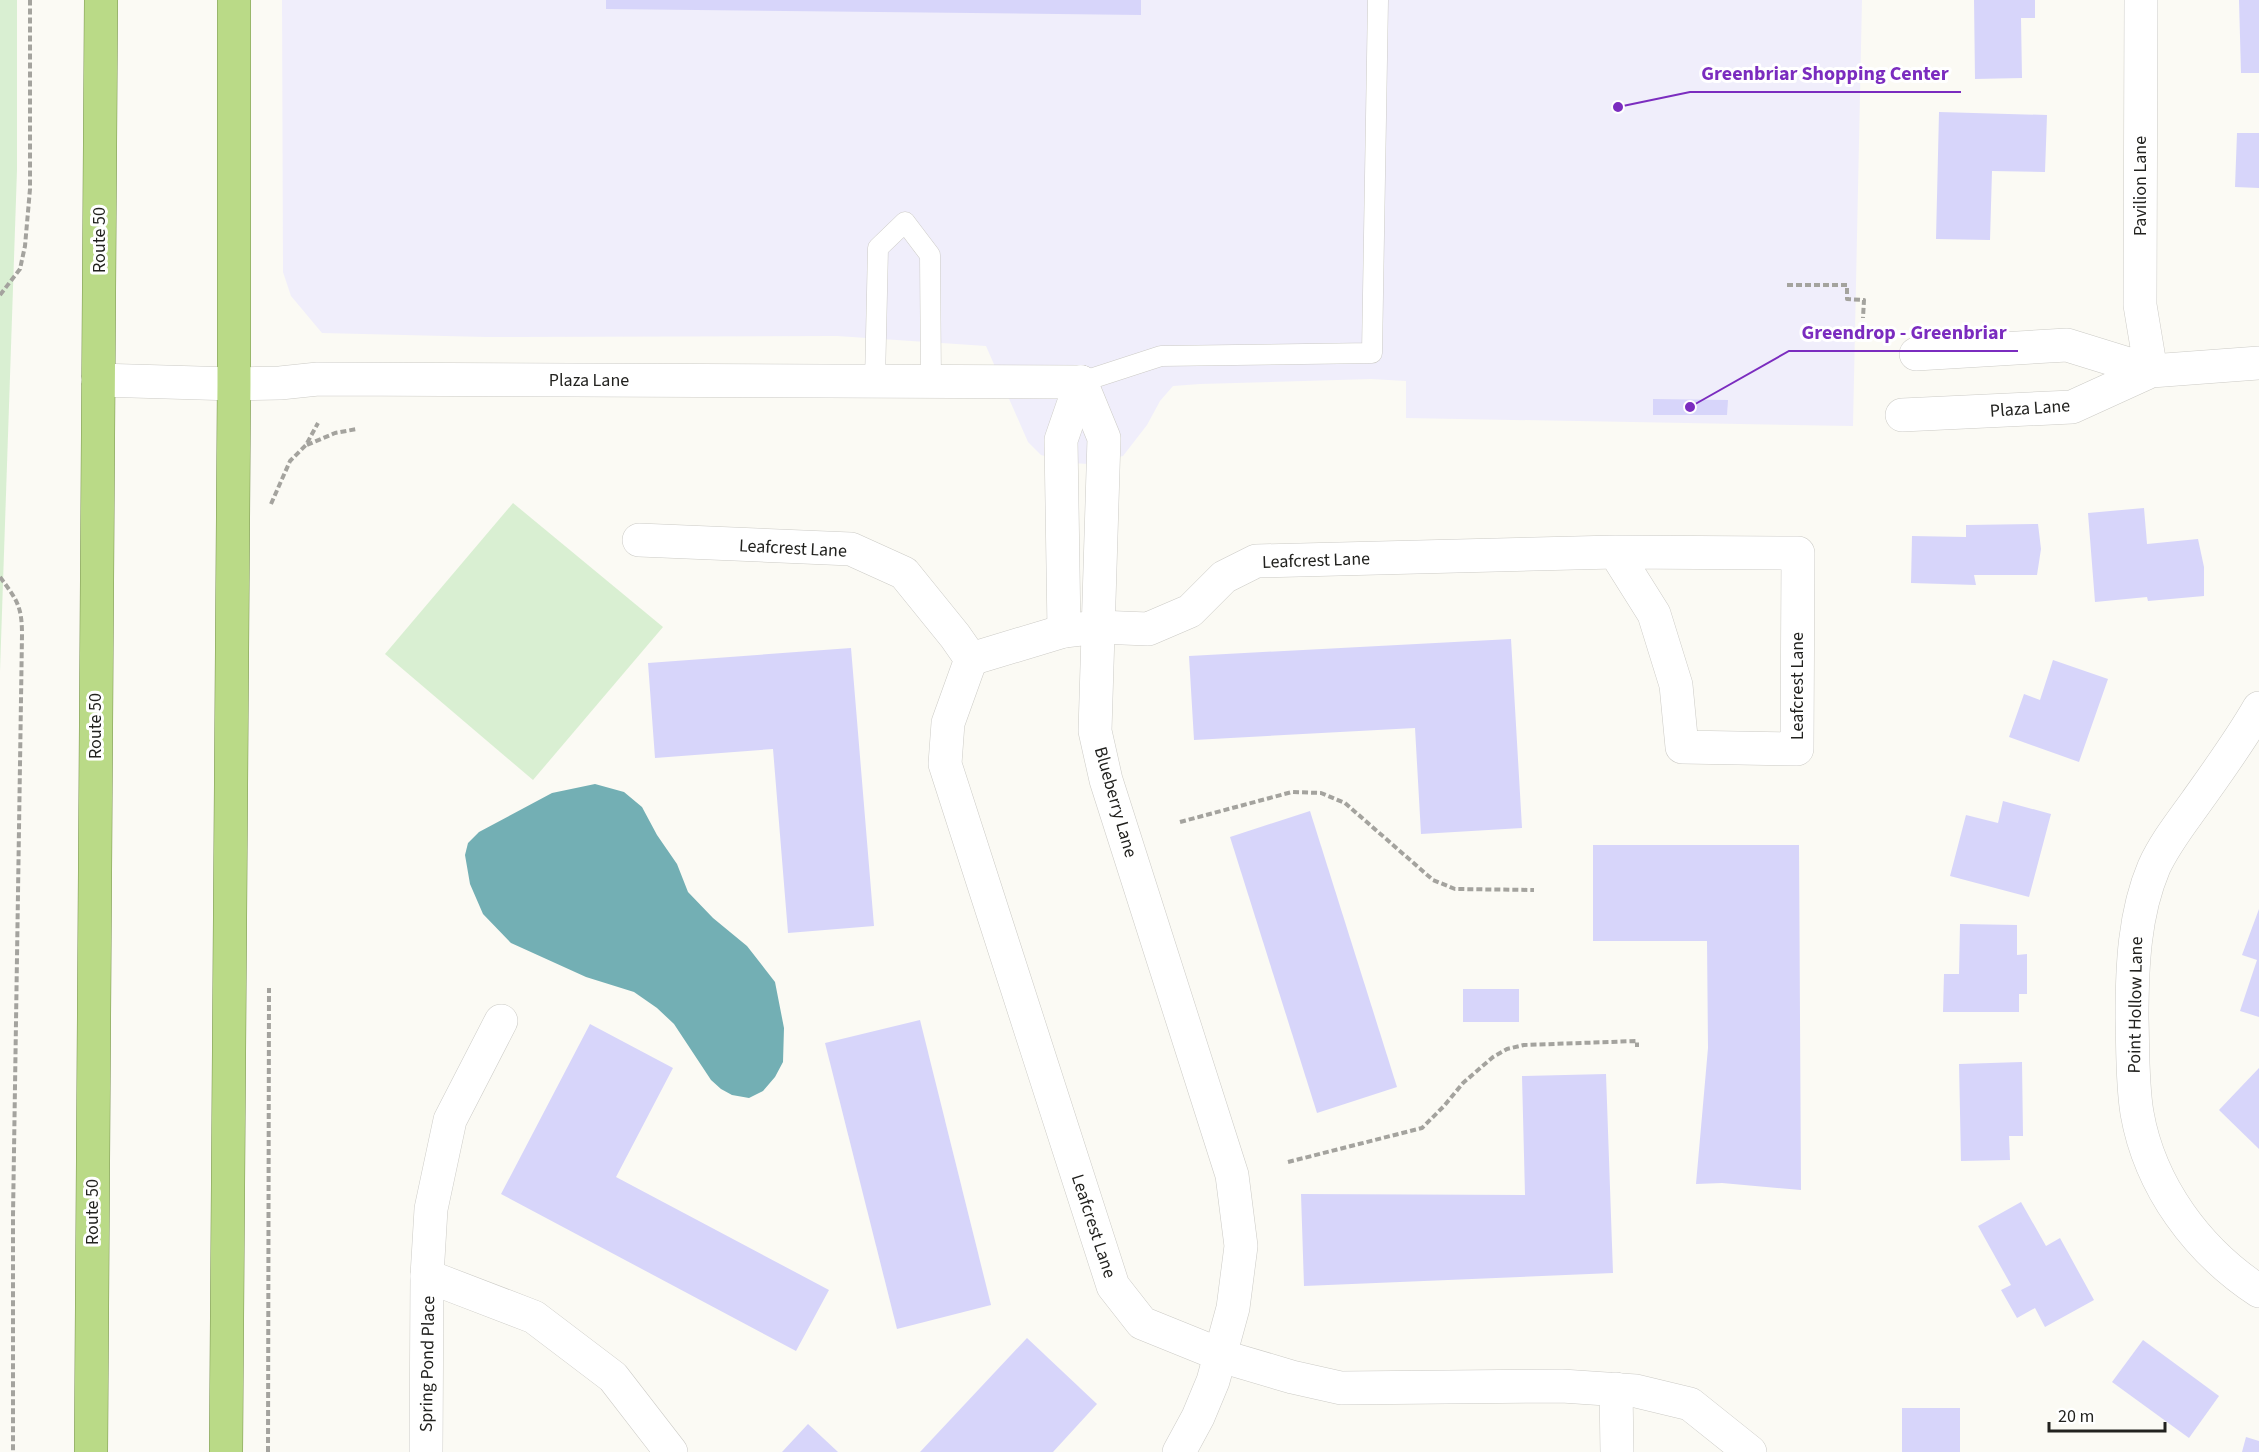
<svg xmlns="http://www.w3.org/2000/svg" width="2259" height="1452" font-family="'Source Sans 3',sans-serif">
<rect width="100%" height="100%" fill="#fbfaf4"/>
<polygon fill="#f0eefb" points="282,0 1862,0 1853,426 1406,418 1406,381 1371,379 1200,384 1173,386 1160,401 1147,425 1123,456 1088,464 1072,463 1041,455 1028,442 986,346 837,336 486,337 322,333 291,296 283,272"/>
<g fill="#d9efd2">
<polygon points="0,0 17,0 17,170 0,671"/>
<polygon points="513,503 663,627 533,780 385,654"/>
</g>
<polygon fill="#73afb4" points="595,784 624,792 642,807 657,835 677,864 688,892 713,918 747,946 775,982 784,1028 783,1062 775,1077 763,1091 749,1098 732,1095 721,1089 711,1080 674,1024 657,1008 634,992 586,977 511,943 483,914 470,884 465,855 468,843 479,832 552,793"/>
<g fill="#d7d5fa">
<polygon points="606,0 1141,0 1141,15 606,9"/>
<polygon points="1974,0 2035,0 2035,18 2021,18 2022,78 1975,79"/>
<polygon points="2239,0 2259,0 2259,73 2241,73"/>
<polygon points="1939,112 2047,115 2045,172 1992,171 1990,240 1936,239"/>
<polygon points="2237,133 2259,133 2259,188 2235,187"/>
<polygon points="1653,399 1728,400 1727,415 1653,415"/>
<polygon points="2144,508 2147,544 2198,539 2204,567 2204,596 2148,601 2147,597 2095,602 2088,513"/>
<polygon points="2038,524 2041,549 2037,575 1974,575 1976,585 1911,583 1912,536 1966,537 1966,525"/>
<polygon points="1511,639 1522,828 1421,834 1415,728 1194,740 1189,656"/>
<polygon points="851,648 874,926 788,933 773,749 655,758 648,663"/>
<polygon points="2053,660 2108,679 2079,762 2009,737 2024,694 2040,700"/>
<polygon points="2003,801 2051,814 2029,897 1950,876 1966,815 1998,823"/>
<polygon points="1310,811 1397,1087 1317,1113 1230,837"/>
<polygon points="1593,845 1799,845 1801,1190 1722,1183 1696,1184 1708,1048 1707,941 1593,941"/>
<polygon points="2259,909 2259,1017 2240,1011 2257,960 2242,955"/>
<polygon points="1960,924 2017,925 2017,955 2027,954 2027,994 2019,994 2019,1012 1943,1012 1944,974 1959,974"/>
<rect x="1463" y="989" width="56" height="33"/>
<polygon points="920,1020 991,1305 897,1329 825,1043"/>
<polygon points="590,1024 673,1068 616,1177 829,1290 796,1351 501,1194"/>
<polygon points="2022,1062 2023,1136 2009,1136 2010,1160 1961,1161 1959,1064"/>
<polygon points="2259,1068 2259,1149 2219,1110"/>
<polygon points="1606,1074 1613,1273 1304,1286 1301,1194 1525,1195 1522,1076"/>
<polygon points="2021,1202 2046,1246 2060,1238 2094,1300 2045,1327 2035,1308 2017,1318 2001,1290 2011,1285 1978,1226"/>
<polygon points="1027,1338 1097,1404 1053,1452 920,1452"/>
<polygon points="2143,1340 2219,1396 2189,1438 2112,1382"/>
<rect x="1902" y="1408" width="58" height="44"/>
<polygon points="808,1424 838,1452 782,1452"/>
<polygon points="2246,1437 2259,1441 2259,1452 2242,1452"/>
</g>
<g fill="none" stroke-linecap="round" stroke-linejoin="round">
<g stroke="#cccbc6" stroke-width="21">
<g id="service">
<polyline points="875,381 878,248 905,222 930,255 931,382"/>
<polyline points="1081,382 1161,356 1372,353 1378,0"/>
</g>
</g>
<g stroke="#cccbc6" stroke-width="34">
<g id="minor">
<polyline points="1916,354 2067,345 2151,371 2140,305 2141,0"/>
<polyline points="98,380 234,384 280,383 318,379 1081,382"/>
<polyline points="1081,382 1104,438 1095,731 1106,780 1232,1175 1241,1246 1233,1308 1213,1381 1198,1417 1179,1452"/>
<polyline points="1902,415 2072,407 2151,371 2259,363"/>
<polyline points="639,540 851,549 904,573 955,636 971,659 948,723 945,764 1113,1286 1142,1323 1231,1359 1292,1377 1341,1388 1562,1386 1636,1391 1690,1404 1750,1452"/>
<polyline points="1064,631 1061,440 1081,382"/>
<polyline points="971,659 1064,631 1098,627 1148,629 1190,611 1224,577 1256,561 1615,552 1798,553 1797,749 1682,747 1676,685 1654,614 1615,552"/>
<path d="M2259 708C2240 741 2218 771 2196 802 2181 823 2165 843 2154 867 2134 914 2132 967 2132 1018 2133 1050 2132 1082 2137 1113 2150 1187 2198 1251 2259 1291"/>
<polyline points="427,1276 534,1317 613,1377 671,1452"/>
<polyline points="1616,1389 1617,1452"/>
<polyline points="426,1452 427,1276 431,1209 450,1120 501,1021"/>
</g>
</g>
<g stroke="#79934f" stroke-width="34">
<g id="trunk">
<polyline points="91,1452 101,0"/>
<polyline points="226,1452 234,384 234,0"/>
</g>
</g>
<g stroke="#a4a39e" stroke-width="4" stroke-dasharray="6 3" stroke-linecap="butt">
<polyline points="1787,285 1847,285 1847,299 1864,300 1863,318"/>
<polyline points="0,295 20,269 25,246 30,189 30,0"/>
<polyline points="307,445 335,433 357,429"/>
<polyline points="271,504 290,461 306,445 318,423"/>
<path d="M0 577C17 600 22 606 22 635L13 1215V1452"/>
<polyline points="1180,822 1292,792 1321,793 1345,803 1433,880 1455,889 1534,890"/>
<polyline points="1288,1162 1422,1128 1444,1106 1463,1083 1493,1057 1507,1049 1524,1045 1637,1041 1637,1047"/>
<polyline points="268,1452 269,988"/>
</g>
<use href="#service" stroke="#fff" stroke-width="20"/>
<use href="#minor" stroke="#fff" stroke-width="33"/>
<use href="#trunk" stroke="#bada87" stroke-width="33"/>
</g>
<g text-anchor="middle" stroke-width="6" stroke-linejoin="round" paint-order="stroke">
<g font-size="18" fill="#22221f" stroke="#fff">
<text transform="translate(2140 186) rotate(-90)" y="6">Pavilion Lane</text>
<text transform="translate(99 240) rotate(-90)" y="6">Route 50</text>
<text x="589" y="386">Plaza Lane</text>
<text transform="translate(2030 408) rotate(-4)" y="6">Plaza Lane</text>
<text transform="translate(793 548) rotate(3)" y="6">Leafcrest Lane</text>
<text transform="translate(1316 560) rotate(-2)" y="6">Leafcrest Lane</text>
<text transform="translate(1797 686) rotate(-90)" y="6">Leafcrest Lane</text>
<text transform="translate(95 726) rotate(-90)" y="6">Route 50</text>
<text transform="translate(1116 802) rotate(74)" y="6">Blueberry Lane</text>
<text transform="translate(2135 1005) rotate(-89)" y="6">Point Hollow Lane</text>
<text transform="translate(92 1212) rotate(-90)" y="6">Route 50</text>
<text transform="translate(1094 1226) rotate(72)" y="6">Leafcrest Lane</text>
<text transform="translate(427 1364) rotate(-89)" y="6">Spring Pond Place</text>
</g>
</g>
<path fill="none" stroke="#7b2cbf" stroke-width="2" d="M1618 107L1690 92H1961M1690 407L1789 351H2018"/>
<g fill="#7b2cbf" stroke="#fff" stroke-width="2">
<circle cx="1618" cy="107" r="6"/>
<circle cx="1690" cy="407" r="6"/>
</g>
<g font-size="20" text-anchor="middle" font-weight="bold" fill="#7b2cbf" stroke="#fff" stroke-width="6" stroke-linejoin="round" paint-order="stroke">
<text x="1825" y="80">Greenbriar Shopping Center</text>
<text x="1904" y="339">Greendrop - Greenbriar</text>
</g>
<path d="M2049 1422v9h116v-9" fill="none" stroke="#22221f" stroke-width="3"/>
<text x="2058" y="1422" font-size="18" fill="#22221f" stroke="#ffffff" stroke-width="4.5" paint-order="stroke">20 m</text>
</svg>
